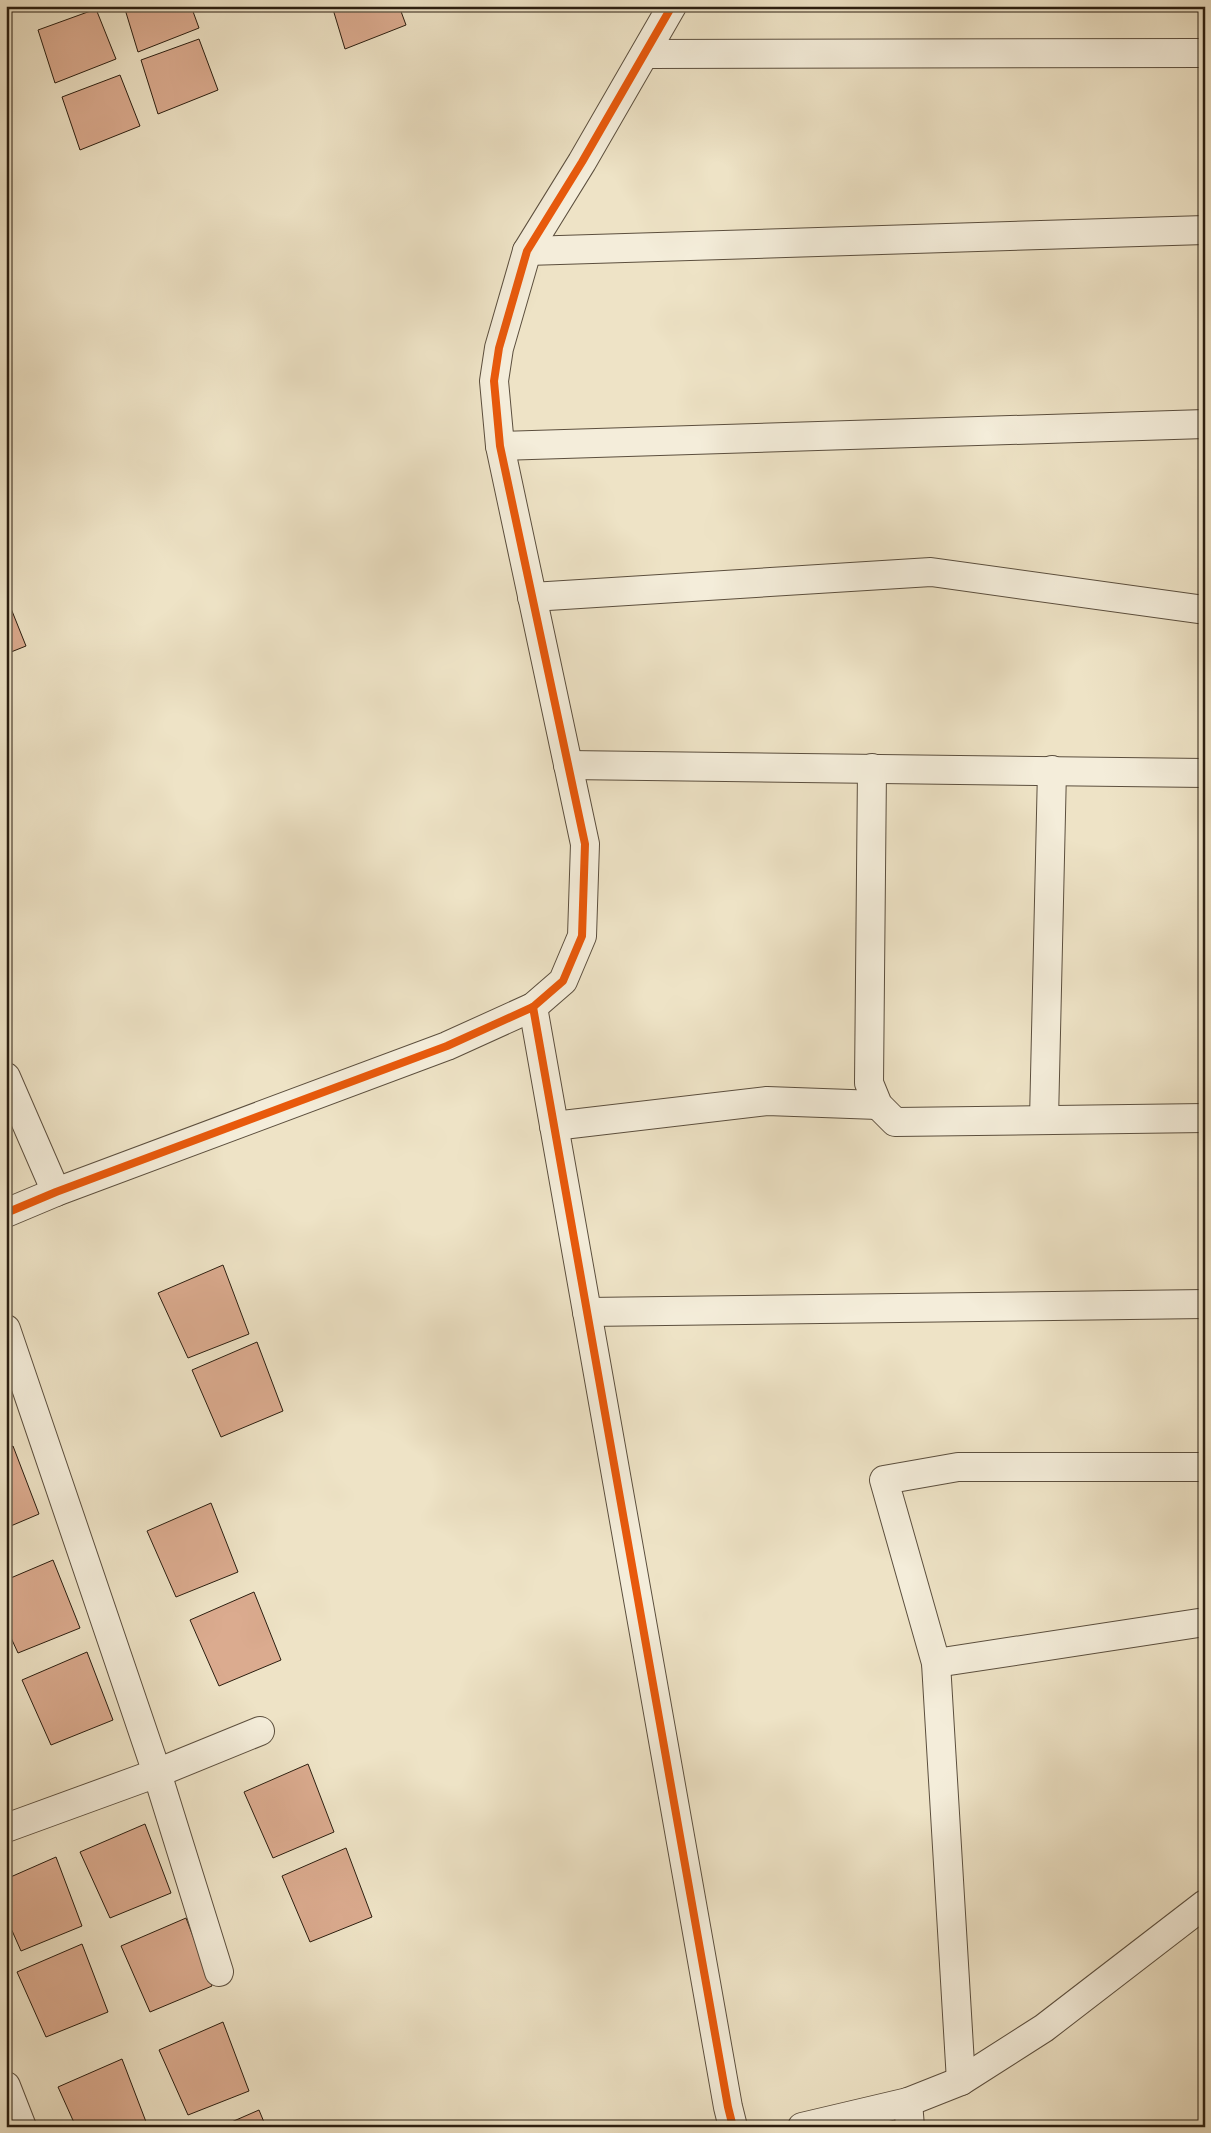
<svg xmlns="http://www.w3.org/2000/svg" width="1211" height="2133" font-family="Alegreya,serif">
<rect width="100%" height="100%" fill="#eee3c6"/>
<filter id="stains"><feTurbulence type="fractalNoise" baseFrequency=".004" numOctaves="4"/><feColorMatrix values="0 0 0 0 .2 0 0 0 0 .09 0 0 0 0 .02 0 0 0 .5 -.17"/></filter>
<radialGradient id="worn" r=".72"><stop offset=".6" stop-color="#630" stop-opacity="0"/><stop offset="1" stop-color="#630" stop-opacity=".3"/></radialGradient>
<g fill="#dbab8f" stroke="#2b1e10">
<polygon points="124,6 191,6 199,28 138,52"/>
<polygon points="332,6 399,6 406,25 345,49"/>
<polygon points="96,9 116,59 55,83 38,30"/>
<polygon points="199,39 218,90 158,114 141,60"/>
<polygon points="120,75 140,126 80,150 62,97"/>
<polygon points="6,596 26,646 6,654"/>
<polygon points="223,1265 249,1334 188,1358 158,1293"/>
<polygon points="257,1342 283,1411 221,1437 192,1370"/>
<polygon points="13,1446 39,1514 6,1528 6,1449"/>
<polygon points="211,1503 238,1572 176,1597 147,1531"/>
<polygon points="53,1560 80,1628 18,1653 6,1627 6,1580"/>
<polygon points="254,1592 281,1660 219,1686 190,1620"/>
<polygon points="87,1652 113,1720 51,1745 22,1680"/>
<polygon points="308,1764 334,1832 273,1858 244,1792"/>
<polygon points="145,1824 171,1893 110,1918 80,1852"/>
<polygon points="346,1848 372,1917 310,1942 282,1876"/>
<polygon points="56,1857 82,1926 21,1951 6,1917 6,1879"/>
<polygon points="186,1918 212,1986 150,2012 121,1946"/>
<polygon points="82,1944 108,2012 46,2037 17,1972"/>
<polygon points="223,2022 249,2091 188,2115 159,2050"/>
<polygon points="122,2059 148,2127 76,2127 58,2087"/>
<polygon points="259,2110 266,2127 220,2127"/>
</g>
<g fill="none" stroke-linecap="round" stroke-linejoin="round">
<g stroke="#5c4f3e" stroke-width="30">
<g id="minor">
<polyline points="645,54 1205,53"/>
<polyline points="527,251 1205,230"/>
<polyline points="500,446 1205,424"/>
<polyline points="532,597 931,572 1205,610"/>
<polyline points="568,765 1205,773"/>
<polyline points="872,768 869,1083 878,1105 895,1122 1205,1118"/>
<polyline points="533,1007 728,2107 733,2127"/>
<polyline points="6,1077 56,1192"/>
<polyline points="1044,1120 1052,770"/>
<polyline points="554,1126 767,1101 878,1105"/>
<polyline points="6,1213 56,1192 447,1046 533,1007 563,981 582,936 585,844 500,446 494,381 499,348 527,251 582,162 672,6"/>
<polyline points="587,1312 1205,1304"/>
<polyline points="6,1329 157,1773 219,1972"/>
<polyline points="936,1663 1205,1622"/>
<polyline points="6,1828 157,1773 260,1731"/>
<polyline points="961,2081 936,1663 884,1480 958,1467 1205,1467"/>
<polyline points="6,2086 22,2127"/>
<polyline points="802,2127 908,2102"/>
<polyline points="910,2127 908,2102 961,2081 1044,2028 1205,1904"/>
</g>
</g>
<use href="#minor" stroke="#f4edda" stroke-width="28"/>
<g stroke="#f4edda" stroke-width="11">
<g id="cycleway">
<polyline points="533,1007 728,2107 733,2127"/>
<polyline points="6,1213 56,1192 447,1046 533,1007 563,981 582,936 585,844 500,446 494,381 499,348 527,251 582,162 672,6"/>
</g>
</g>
<use href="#cycleway" stroke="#e8590c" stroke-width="8"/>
</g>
<rect width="1211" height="2133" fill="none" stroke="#eee3c6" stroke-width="25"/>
<rect x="8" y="8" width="1196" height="2118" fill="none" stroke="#2b1e10" stroke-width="2.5"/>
<rect x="12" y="12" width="1186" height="2108" fill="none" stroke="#2b1e10"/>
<rect width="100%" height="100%" filter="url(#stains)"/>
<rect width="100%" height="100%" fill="url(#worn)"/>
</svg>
